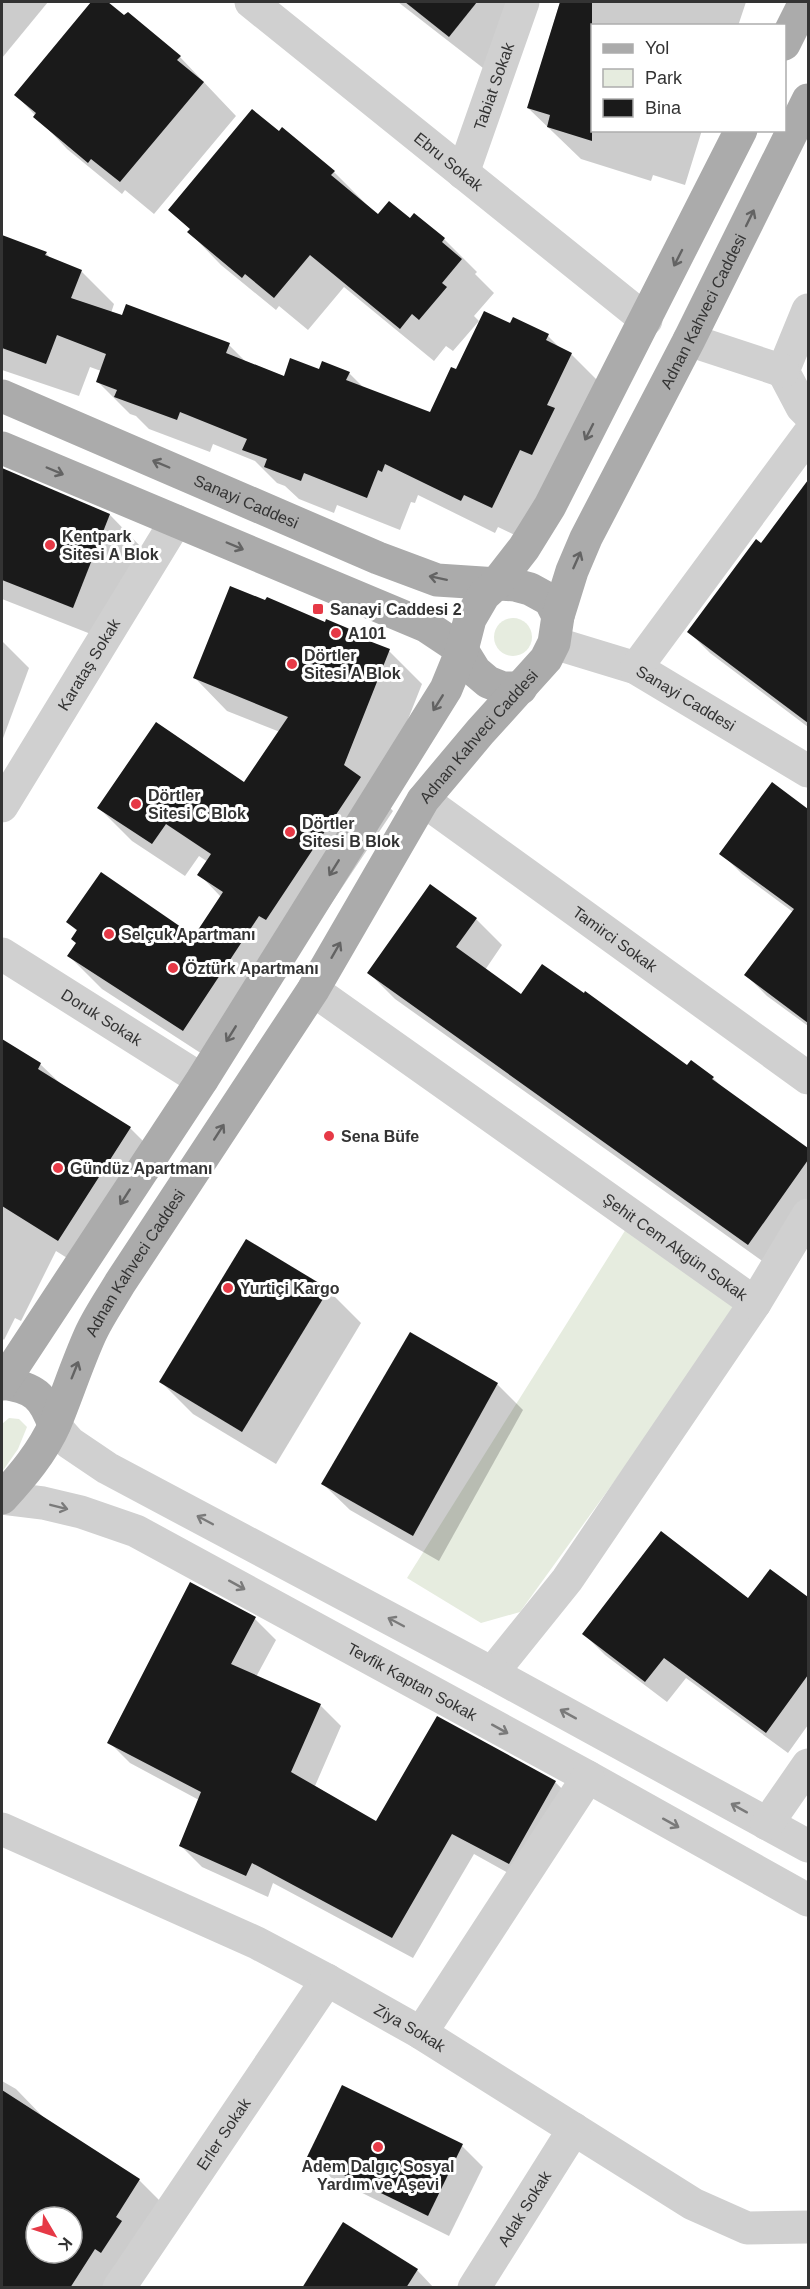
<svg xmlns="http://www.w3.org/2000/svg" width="810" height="2289" font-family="Arial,sans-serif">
<rect width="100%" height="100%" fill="#fff"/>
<g fill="#e6ecdf">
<circle cx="513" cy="637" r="19"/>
<polygon points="626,1229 741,1306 520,1612 481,1623 407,1578"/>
<polygon points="9,1418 19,1419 27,1427 18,1449 2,1472 2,1424"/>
</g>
<g fill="#0003" fill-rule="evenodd">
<polygon points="2,2 48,2 2,58"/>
<polygon points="93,2 105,2 180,57 236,116 154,214 125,190 122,194 67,149 16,95"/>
<polygon points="398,2 537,2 483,68"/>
<polygon points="560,2 746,2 738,26 592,26 592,130 702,130 685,185 653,175 651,181 581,159 528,108"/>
<polygon points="282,129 334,172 378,216 410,220 414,215 444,239 477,272 475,274 494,293 474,316 479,321 453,351 446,346 434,361 344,287 308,330 279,306 276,310 221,265 189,232 191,230 170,210"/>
<polygon points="2,236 46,253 52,260 81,271 114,304 111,313 229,345 247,363 284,378 320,371 349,373 364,388 430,414 457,371 511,325 548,336 561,349 571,354 604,387 525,540 498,527 495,533 418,495 415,503 411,502 400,530 337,505 334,513 299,499 285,486 277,483 255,461 213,444 210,452 149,429 136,416 130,414 97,381 101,371 90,367 79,396 2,370"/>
<polygon points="2,471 110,515 142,548 106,640 2,599"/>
<polygon points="808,483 808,727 710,653 689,632 762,545"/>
<polygon points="326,624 351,631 357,638 389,651 422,684 378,795 393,811 299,952 216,1063 102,989 69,956 77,943 78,932 68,922 194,938 221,897 199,874 208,862 199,856 185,876 132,841 99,808 245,785 280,732 227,711 195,678"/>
<polygon points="2,641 29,668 2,741"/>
<polygon points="772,784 808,810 808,1026 767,996 746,975 793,912 742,874 721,853"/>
<polygon points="476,919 502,945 485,970 521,996 713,1078 726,1091 808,1150 808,1223 775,1270 395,999 369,973"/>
<polygon points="2,1041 40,1064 62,1085 130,1128 163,1161 91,1273 56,1251 21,1321 15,1318 4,1340 2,1338 2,1208 30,1162 6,1148 2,1156"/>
<polygon points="328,1290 361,1323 276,1464 193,1414 160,1381"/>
<polygon points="497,1384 523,1410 439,1561 350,1510 323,1484"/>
<polygon points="771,1571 808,1599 808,1725 788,1753 686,1678 667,1702 605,1655 584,1634 749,1601"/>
<polygon points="255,1619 276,1640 256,1677 320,1705 341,1726 315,1786 376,1823 437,1718 555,1782 577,1803 530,1885 474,1854 413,1958 273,1883 268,1897 202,1867 181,1846 199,1800 130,1763 109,1742"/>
<path d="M2 2081 16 2089 48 2122 139 2180 172 2213 124 2288H2ZM36 2217H72V2253H36Z"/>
<polygon points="462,2146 483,2167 449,2236 330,2177 309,2156"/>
<polygon points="417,2270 434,2288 304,2288"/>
</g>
<g fill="#1a1a1a" fill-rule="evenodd">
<polygon points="91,2 108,2 124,15 128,12 181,56 177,60 204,82 120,182 91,159 88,163 33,117 36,113 14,95"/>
<polygon points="405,2 477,2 449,37"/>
<polygon points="560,2 592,2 592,141 547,127 550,115 527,108"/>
<polygon points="252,109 279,131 282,127 335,171 331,175 378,214 389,201 410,218 414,213 445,238 442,242 462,259 442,283 447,287 419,320 412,314 400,329 310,255 274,298 245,274 242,278 187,232 190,229 168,210"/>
<polygon points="2,235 47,252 45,255 82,270 71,298 122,315 126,304 230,343 226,353 284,376 290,358 319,369 322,361 350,372 346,380 430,412 451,367 456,369 484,311 510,323 513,317 549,334 546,340 572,353 547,405 555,408 532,455 520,450 492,508 464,495 461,501 385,464 382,472 378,470 367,498 304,473 301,481 264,467 267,459 242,450 247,439 180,412 177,420 114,397 117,390 96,382 106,354 57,335 46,364 2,348"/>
<polygon points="2,468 110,514 73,608 2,580"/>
<polygon points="808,480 808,723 687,632 756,539 761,543"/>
<polygon points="230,586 265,600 267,597 325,622 326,619 352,630 351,634 390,649 344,765 361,777 266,920 259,916 183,1031 67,956 76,943 71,939 77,930 66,922 101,872 194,936 223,892 197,875 211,854 166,824 152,844 97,808 156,722 244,782 288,717 193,678"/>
<polygon points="772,782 808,809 808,1023 744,975 794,909 719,854"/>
<polygon points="430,884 477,918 456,947 521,994 542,964 584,993 585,991 687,1065 691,1060 714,1077 712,1079 808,1148 808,1160 748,1245 367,973"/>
<polygon points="2,1039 41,1063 38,1069 131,1127 58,1241 2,1206"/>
<polygon points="246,1239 329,1289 242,1432 159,1382"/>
<polygon points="410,1332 498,1383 413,1536 321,1484"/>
<polygon points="661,1531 748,1598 770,1569 808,1597 808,1675 766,1733 664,1658 645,1682 582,1634"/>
<polygon points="190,1582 256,1617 231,1664 321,1704 291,1772 376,1821 437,1716 556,1781 509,1864 452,1834 392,1938 252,1863 246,1876 179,1846 201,1792 107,1743"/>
<polygon points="342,2085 463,2144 428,2216 307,2157"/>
<path d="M2 2090 140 2179 116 2217 122 2221 101 2253 95 2249 70 2288H2ZM36 2217H72V2253H36Z"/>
<polygon points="343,2222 418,2269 406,2288 302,2288"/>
</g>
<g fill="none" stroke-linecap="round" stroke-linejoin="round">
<g stroke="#d0d0d0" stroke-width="33">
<path id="s1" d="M251 2 646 320"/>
<path id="s2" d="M463 173 523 2"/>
<polyline points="808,310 783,371 802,407 808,413"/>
<polyline points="689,340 783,371"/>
<path id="s3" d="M554 643 636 668 808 771"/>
<polyline points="636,668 808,435"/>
<path id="s4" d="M423 800 808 1078"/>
<path id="s5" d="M2 806 176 521"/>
<path id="s6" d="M2 954 202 1080"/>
<path id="s7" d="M313 990 755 1303 567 1580 492 1673"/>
<polyline points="755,1303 808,1215"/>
<polyline points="54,1425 70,1443 107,1468 492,1673 808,1846"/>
<path id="s8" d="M2 1498 43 1503 81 1512 136 1531 588 1777 808 1900"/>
<polyline points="767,1824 808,1765"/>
<path id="s9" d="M2 1829 257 1943 327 1980 421 2033 693 2204 747 2228 808 2227"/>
<polyline points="421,2033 588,1777"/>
<path id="s10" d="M119 2288 327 1980"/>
<path id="s11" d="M474 2288 574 2129"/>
</g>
<g stroke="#ababab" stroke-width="33">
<polyline points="784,44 805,2"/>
<path id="s12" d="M2 396 378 558 437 580 515 585 530 589 550 600 558 616"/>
<polyline points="2,448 426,626 462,650 475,671 488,682 503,688 521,688"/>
<path d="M3 1383C34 1388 43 1395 54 1425"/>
<polyline points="2,1384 202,1080 446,689 462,650 470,619 484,595 496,584 524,548 550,506 741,130"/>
<path id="s13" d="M2 1498C22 1476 42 1453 55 1424 67 1395 77 1364 90 1335 98 1317 110 1300 120 1283L313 990 423 800 480 732 546 659 554 643 558 616 572 571 586 538 689 340 808 100"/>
</g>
</g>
<defs><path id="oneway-shaft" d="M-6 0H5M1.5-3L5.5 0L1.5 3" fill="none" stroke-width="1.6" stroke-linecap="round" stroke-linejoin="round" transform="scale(1.5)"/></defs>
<g stroke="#636363">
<use href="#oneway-shaft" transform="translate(750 218) rotate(-64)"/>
<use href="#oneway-shaft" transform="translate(678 258) rotate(117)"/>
<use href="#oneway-shaft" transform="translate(589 432) rotate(117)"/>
<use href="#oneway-shaft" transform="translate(161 464) rotate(-157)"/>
<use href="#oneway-shaft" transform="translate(55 471) rotate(23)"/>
<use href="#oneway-shaft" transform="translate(235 546) rotate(23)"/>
<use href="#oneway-shaft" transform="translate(577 560) rotate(-66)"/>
<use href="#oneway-shaft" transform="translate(438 578) rotate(-168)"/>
<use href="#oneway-shaft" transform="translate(438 703) rotate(122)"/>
<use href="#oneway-shaft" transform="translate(334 868) rotate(122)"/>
<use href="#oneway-shaft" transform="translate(336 950) rotate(-60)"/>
<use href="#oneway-shaft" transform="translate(231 1034) rotate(122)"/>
<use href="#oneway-shaft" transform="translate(219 1132) rotate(-57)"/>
<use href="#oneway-shaft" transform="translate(125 1197) rotate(123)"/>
<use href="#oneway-shaft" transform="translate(75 1370) rotate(-68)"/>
</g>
<g stroke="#7a7a7a">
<use href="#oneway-shaft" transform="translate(59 1507) rotate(14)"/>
<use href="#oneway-shaft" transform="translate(205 1520) rotate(-152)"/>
<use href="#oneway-shaft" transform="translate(237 1585) rotate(29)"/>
<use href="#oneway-shaft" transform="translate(396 1622) rotate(-152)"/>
<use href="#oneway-shaft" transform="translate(568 1714) rotate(-151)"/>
<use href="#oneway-shaft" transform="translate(500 1729) rotate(29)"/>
<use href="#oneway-shaft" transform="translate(739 1808) rotate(-151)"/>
<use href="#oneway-shaft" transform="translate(671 1823) rotate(29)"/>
</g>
<g fill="#e63946" stroke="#fff" stroke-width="2">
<circle cx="50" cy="545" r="6"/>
<rect x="312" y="603" width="12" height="12" rx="3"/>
<circle cx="336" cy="633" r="6"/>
<circle cx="292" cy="664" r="6"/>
<circle cx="136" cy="804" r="6"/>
<circle cx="290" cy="832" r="6"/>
<circle cx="109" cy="934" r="6"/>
<circle cx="173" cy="968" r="6"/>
<circle cx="329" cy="1136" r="6"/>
<circle cx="58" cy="1168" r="6"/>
<circle cx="228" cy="1288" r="6"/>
<circle cx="378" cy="2147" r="6"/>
</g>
<g text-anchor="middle" stroke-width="6" stroke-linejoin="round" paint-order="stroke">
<g font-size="16" fill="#333" stroke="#fff">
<text dy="6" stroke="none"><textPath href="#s2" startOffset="92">Tabiat Sokak</textPath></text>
<text dy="6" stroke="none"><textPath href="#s1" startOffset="254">Ebru Sokak</textPath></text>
<text dy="6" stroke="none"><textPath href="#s13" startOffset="1388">Adnan Kahveci Caddesi</textPath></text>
<text dy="6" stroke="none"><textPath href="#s12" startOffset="266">Sanayi Caddesi</textPath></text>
<text dy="6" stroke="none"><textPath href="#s5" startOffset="166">Karataş Sokak</textPath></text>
<text dy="6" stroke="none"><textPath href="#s3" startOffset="144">Sanayi Caddesi</textPath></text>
<text dy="6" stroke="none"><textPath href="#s13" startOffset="902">Adnan Kahveci Caddesi</textPath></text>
<text dy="6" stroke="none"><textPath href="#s4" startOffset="237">Tamirci Sokak</textPath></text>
<text dy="6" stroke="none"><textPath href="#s6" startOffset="118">Doruk Sokak</textPath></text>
<text dy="6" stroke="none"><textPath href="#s7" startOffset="444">Şehit Cem Akgün Sokak</textPath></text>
<text dy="6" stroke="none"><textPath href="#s13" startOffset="272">Adnan Kahveci Caddesi</textPath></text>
<text dy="6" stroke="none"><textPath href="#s8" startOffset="453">Tevfik Kaptan Sokak</textPath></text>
<text dy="6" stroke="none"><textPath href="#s9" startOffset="454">Ziya Sokak</textPath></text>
<text dy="6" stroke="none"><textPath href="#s10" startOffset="186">Erler Sokak</textPath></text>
<text dy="6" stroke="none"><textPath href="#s11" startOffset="94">Adak Sokak</textPath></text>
</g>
<g font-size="16" font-weight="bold" fill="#333" stroke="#fff" text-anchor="start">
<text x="62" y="542">Kentpark<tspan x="62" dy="18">Sitesi A Blok</tspan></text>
<text x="330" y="615">Sanayi Caddesi 2</text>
<text x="348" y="639">A101</text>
<text x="304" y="661">Dörtler<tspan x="304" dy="18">Sitesi A Blok</tspan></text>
<text x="148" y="801">Dörtler<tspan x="148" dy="18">Sitesi C Blok</tspan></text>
<text x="302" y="829">Dörtler<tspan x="302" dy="18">Sitesi B Blok</tspan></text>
<text x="121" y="940">Selçuk Apartmanı</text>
<text x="185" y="974">Öztürk Apartmanı</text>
<text x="341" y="1142">Sena Büfe</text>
<text x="70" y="1174">Gündüz Apartmanı</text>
<text x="240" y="1294">Yurtiçi Kargo</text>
<text x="378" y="2172" text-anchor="middle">Adem Dalgıç Sosyal<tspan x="378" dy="18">Yardım ve Aşevi</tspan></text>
</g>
</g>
<rect width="810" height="2289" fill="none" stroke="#333333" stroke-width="6"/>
<rect x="591" y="24" width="195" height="108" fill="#ffffff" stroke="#adadad" stroke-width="1.5"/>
<rect x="603" y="44" width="30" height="9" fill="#ababab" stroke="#adadad" stroke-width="1.5"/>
<text x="645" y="54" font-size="18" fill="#333333">Yol</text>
<rect x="603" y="69" width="30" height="18" fill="#e6ecdf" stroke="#adadad" stroke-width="1.5"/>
<text x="645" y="84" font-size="18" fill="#333333">Park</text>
<rect x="603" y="99" width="30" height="18" fill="#1a1a1a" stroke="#adadad" stroke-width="1.5"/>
<text x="645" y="114" font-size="18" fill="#333333">Bina</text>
<g transform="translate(54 2235) rotate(129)"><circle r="28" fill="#ffffff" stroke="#adadad" stroke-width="1.5"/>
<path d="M0-4.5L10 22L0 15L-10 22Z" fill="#e63946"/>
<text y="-9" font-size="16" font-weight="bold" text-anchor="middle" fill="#333333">K</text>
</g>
</svg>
